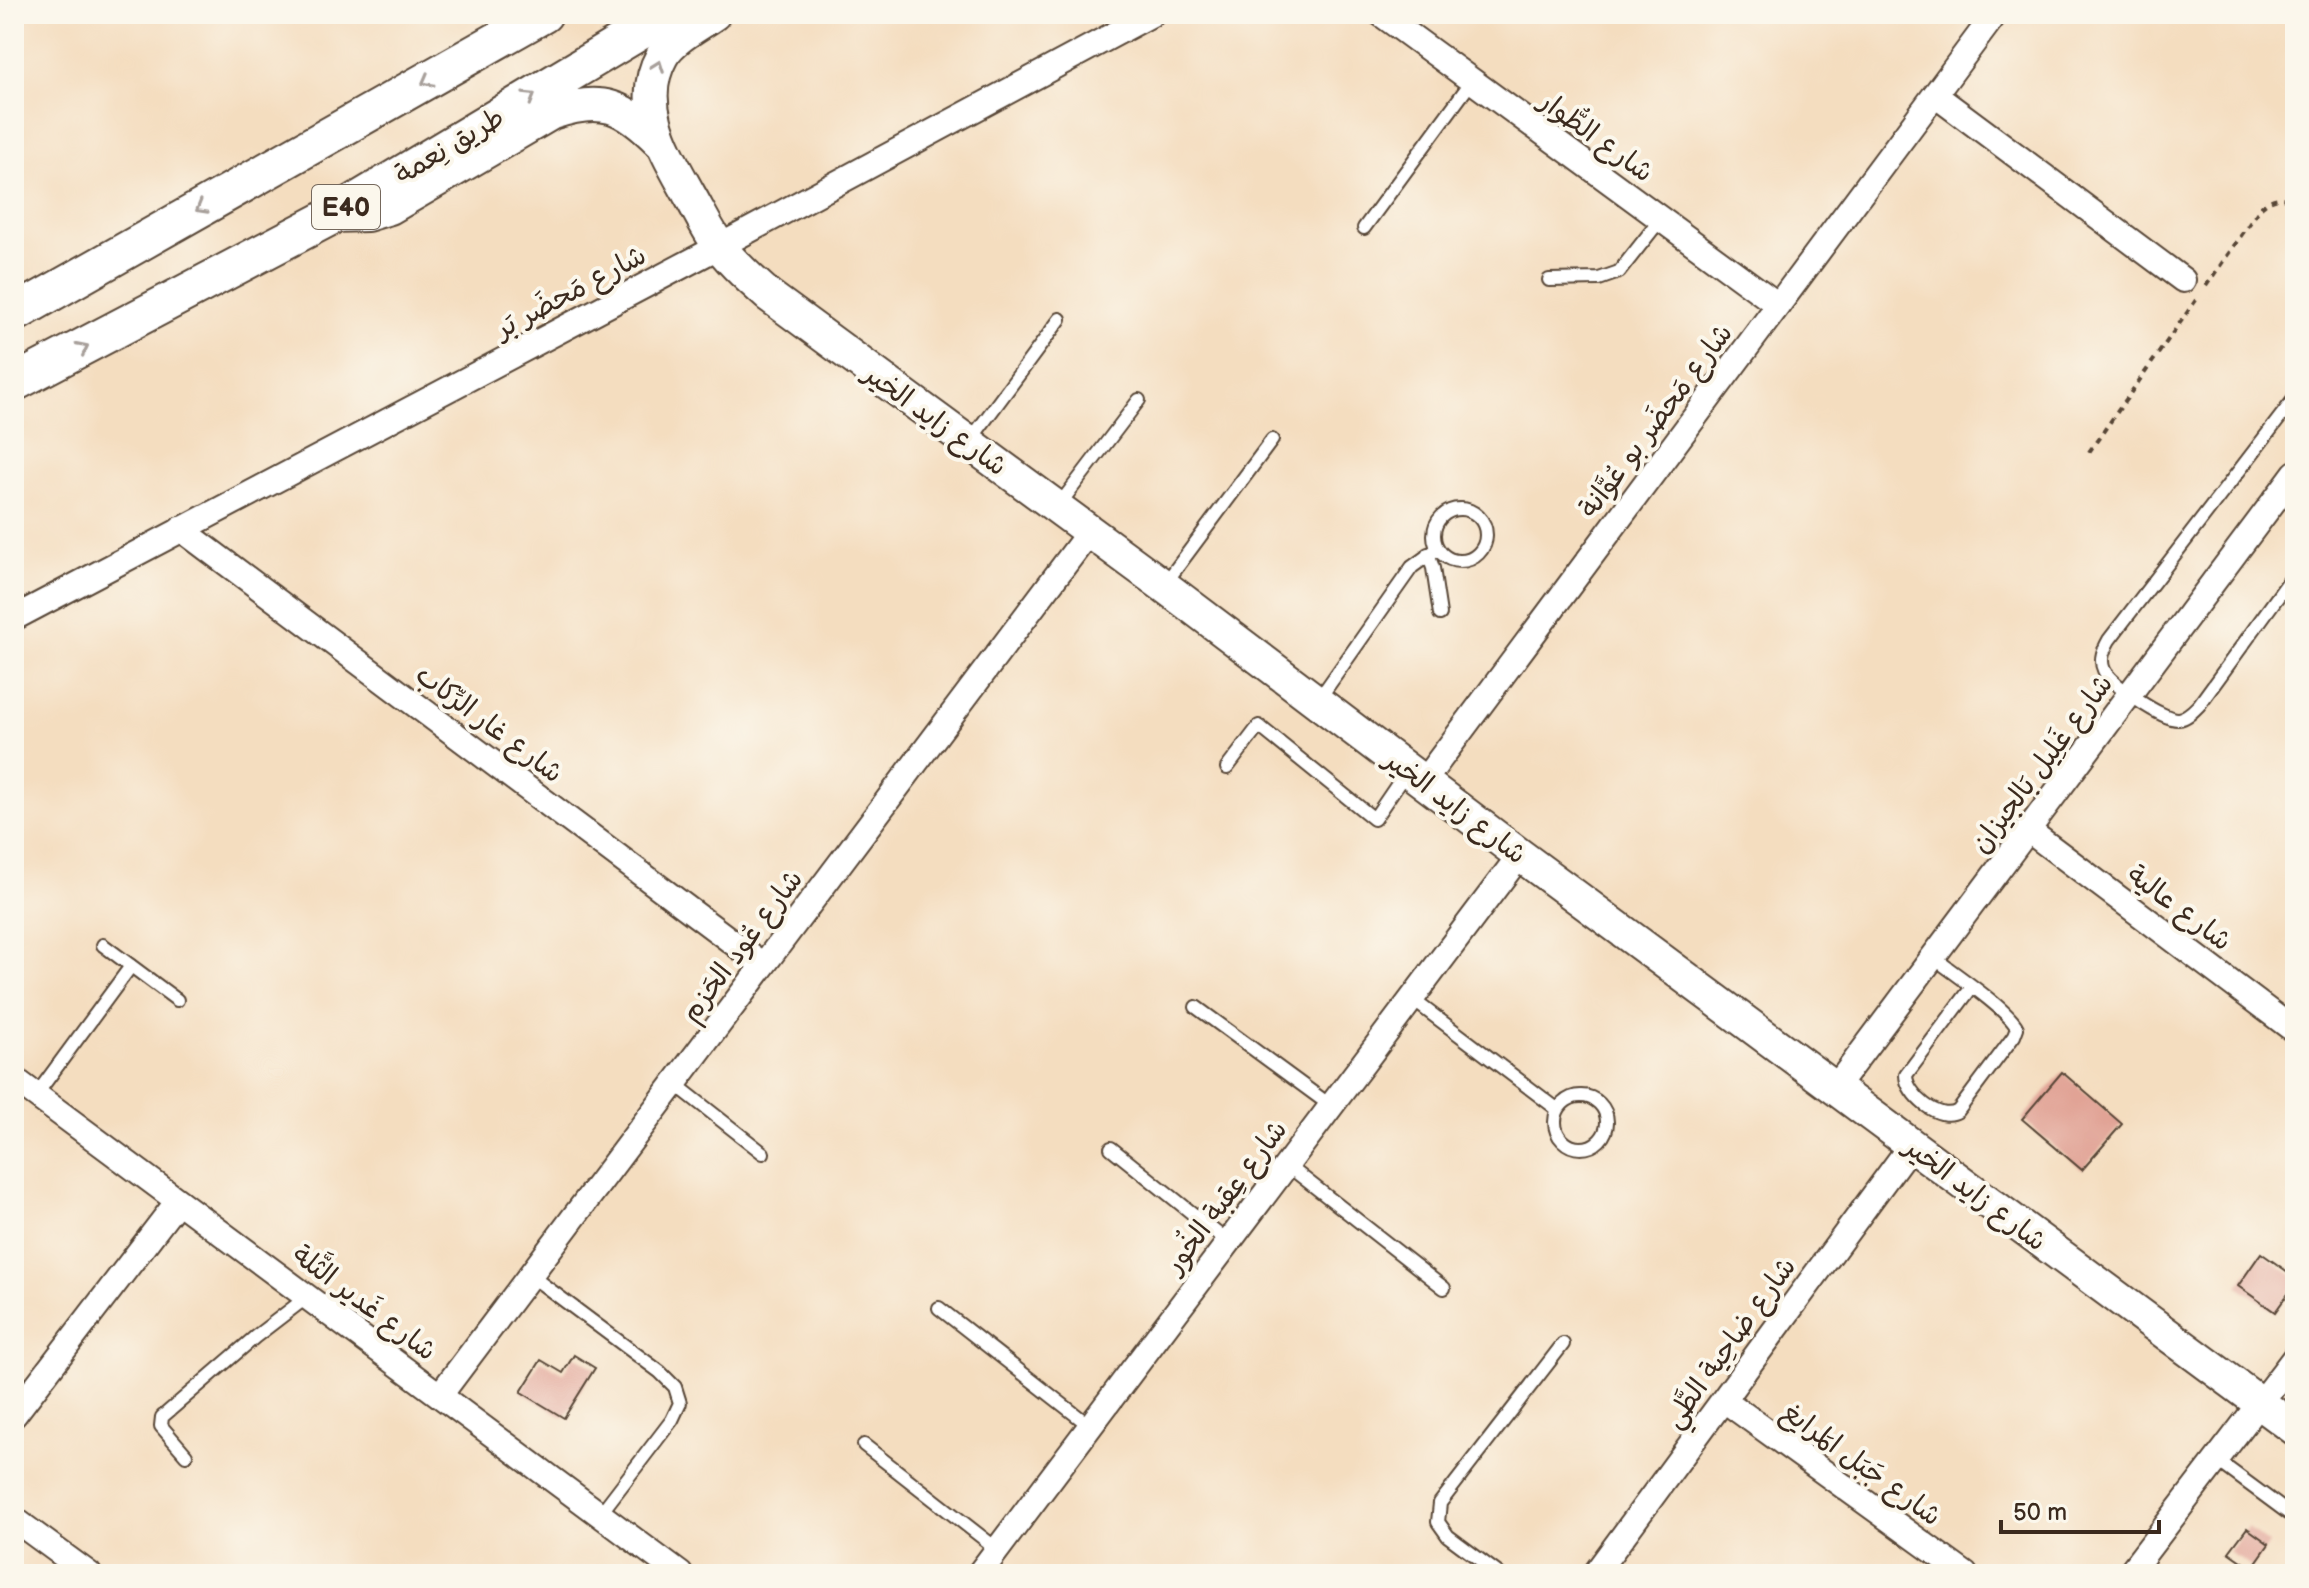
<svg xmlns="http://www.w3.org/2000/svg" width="2309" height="1588" font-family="'Balsamiq Sans','Playpen Sans Arabic',sans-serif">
<rect width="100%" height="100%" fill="#fbf7ec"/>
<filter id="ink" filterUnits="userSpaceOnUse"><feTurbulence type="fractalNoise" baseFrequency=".0125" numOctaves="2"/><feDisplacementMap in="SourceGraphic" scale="16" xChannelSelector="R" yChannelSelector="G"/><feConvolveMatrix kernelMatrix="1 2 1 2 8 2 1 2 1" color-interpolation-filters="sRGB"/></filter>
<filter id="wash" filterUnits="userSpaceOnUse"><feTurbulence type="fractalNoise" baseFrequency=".006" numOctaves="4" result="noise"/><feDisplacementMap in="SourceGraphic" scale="32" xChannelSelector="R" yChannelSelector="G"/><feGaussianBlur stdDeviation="1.8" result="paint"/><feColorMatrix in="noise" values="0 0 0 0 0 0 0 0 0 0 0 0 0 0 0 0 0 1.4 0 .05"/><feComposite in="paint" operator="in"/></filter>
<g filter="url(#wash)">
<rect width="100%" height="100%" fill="#f4ddbf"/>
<g id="blocks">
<g fill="#e1a395">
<polygon points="2062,1072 2122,1124 2082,1170 2022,1119"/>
<polygon points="2261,1253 2295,1277 2295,1284 2275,1312 2238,1286"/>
<polygon points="574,1355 595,1368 564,1418 521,1392 541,1360 563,1373"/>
<polygon points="2247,1528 2269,1544 2252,1568 2229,1552"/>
</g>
</g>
</g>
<g filter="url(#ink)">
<use href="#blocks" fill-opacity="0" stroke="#574536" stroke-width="2"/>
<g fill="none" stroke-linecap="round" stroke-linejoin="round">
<g stroke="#574536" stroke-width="16">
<g id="lane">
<polyline points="1364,228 1472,81"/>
<polyline points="1549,280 1599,279 1619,272 1660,220"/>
<path d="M2295 398 2109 640C2104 649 2099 659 2104 670 2110 684 2163 720 2178 719 2187 718 2193 711 2199 705L2295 573"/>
<polyline points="969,442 1060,319"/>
<polyline points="1059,505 1139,400"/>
<circle cx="1460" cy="535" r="26"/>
<polyline points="1428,554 1433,568 1440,614"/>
<polyline points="1164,585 1272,440"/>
<polyline points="1319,699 1412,567 1437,549"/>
<polyline points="1227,768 1259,726 1374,819 1406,772"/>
<polyline points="103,945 177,1000"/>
<path d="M1933 957C1952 972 2009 1010 2017 1028L2014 1036 1958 1111C1939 1123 1906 1094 1906 1075L1972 987"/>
<polyline points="1412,999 1557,1109"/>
<polyline points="1196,1007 1331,1106"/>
<polyline points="674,1083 763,1153"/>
<polyline points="36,1095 131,966"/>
<circle cx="1581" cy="1122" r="26"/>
<polyline points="1111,1148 1228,1242"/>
<polyline points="1287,1165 1444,1288"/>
<polyline points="530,1275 660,1372 675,1387 680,1403 672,1420 600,1514"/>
<polyline points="939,1308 1090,1426"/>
<polyline points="864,1445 997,1549"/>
<polyline points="186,1455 161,1426 162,1417 255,1337 307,1297"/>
<polyline points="2218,1461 2295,1518"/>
<polyline points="1499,1574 1448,1536 1438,1522 1440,1503 1563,1344"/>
</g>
</g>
<g stroke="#574536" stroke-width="28">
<g id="street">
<polyline points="1381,14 1778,305"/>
<polyline points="1935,95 2183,280"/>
<polyline points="181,529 763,965"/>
<polyline points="14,618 720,246 1152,14"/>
<polyline points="1423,782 1995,14"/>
<polyline points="2028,830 2295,1031"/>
<polyline points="14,1079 680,1574"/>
<polyline points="1835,1088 2295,473"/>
<polyline points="440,1395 1090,531"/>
<polyline points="1724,1400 1965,1574"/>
<polyline points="14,1415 178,1201"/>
<polyline points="14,1519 89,1574"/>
<polyline points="979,1574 1520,855"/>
<polyline points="1595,1574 1911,1145"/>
<polyline points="2129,1574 2295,1357"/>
</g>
</g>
<g stroke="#574536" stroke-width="36">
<g id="secondary">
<path d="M714 14C697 26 672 38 662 56 635 104 666 152 689 194 699 211 708 231 720 247 734 265 751 280 768 295L1164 586 1520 855 2295 1429"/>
<path d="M332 216 367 215 390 208 552 113C603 96 623 105 660 142"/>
</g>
</g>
<g stroke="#574536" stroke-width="40">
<g id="primary">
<polyline points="14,314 544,14"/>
<polyline points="14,383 332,216 669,14"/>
</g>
</g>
<g stroke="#574536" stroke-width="4" stroke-dasharray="6 6" stroke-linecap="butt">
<path d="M2206 286 2261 207C2271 198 2282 195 2295 202"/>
<polyline points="2089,452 2196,300"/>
</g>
<use href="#lane" stroke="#fff" stroke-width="12"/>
<use href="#street" stroke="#fff" stroke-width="24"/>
<use href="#secondary" stroke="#fff" stroke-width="32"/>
<use href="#primary" stroke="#fff" stroke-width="36"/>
</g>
<defs><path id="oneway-chevron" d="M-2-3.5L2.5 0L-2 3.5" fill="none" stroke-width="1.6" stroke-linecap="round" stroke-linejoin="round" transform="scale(2)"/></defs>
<g stroke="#a79f9a">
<use href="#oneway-chevron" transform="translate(658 66) rotate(-70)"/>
<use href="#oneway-chevron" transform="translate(427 81) rotate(151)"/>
<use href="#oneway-chevron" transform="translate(530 97) rotate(-31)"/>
<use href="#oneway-chevron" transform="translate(201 208) rotate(150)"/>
<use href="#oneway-chevron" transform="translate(83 348) rotate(-27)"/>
</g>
</g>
<g text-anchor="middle" stroke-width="8" stroke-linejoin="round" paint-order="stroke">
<rect fill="#fbf7ec" stroke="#75685c" stroke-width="2" x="312" y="185" width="68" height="44" rx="6"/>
<g font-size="26" font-weight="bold" fill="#3b2a1e">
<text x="346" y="216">E40</text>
</g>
<g font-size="28" fill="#3b2a1e" stroke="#fbf7ec">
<text transform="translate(1597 136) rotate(36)" y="10">شارع الطُّوار</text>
<text transform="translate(449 145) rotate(-31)" y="10">طريق نِعمة</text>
<text transform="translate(570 291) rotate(-28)" y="10">شارع مَحضَر بَر</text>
<text transform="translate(936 419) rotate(36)" y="10">شارع زايد الخير</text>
<text transform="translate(1655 420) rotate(-53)" y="10">شارع مَحضَر بو عُوَّانة</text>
<text transform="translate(490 723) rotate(37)" y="10">شارع غار الرِّكاب</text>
<text transform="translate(2041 763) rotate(-53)" y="10">شارع غَلِيل بَالجيزان</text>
<text transform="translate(1456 806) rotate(37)" y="10">شارع زايد الخير</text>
<text transform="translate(2180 907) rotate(37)" y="10">شارع عالية</text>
<text transform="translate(741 945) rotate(-53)" y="10">شارع عُود الحَزم</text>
<text transform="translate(1976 1193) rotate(37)" y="10">شارع زايد الخير</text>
<text transform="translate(1225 1196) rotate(-53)" y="10">شارع عِقبة الخُور</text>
<text transform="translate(365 1302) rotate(37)" y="10">شارع غَدير الثَّلة</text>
<text transform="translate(1729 1342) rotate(-54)" y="10">شارع ضاحِية الطَّي</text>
<text transform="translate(1862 1463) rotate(36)" y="10">شارع جَبَل المَرايغ</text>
</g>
</g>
<rect width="2309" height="1588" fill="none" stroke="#fbf7ec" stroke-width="48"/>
<path d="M2001 1520v12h158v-12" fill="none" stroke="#3b2a1e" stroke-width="4"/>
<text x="2013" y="1520" font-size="24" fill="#3b2a1e" stroke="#fbf7ec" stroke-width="6" paint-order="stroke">50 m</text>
</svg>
